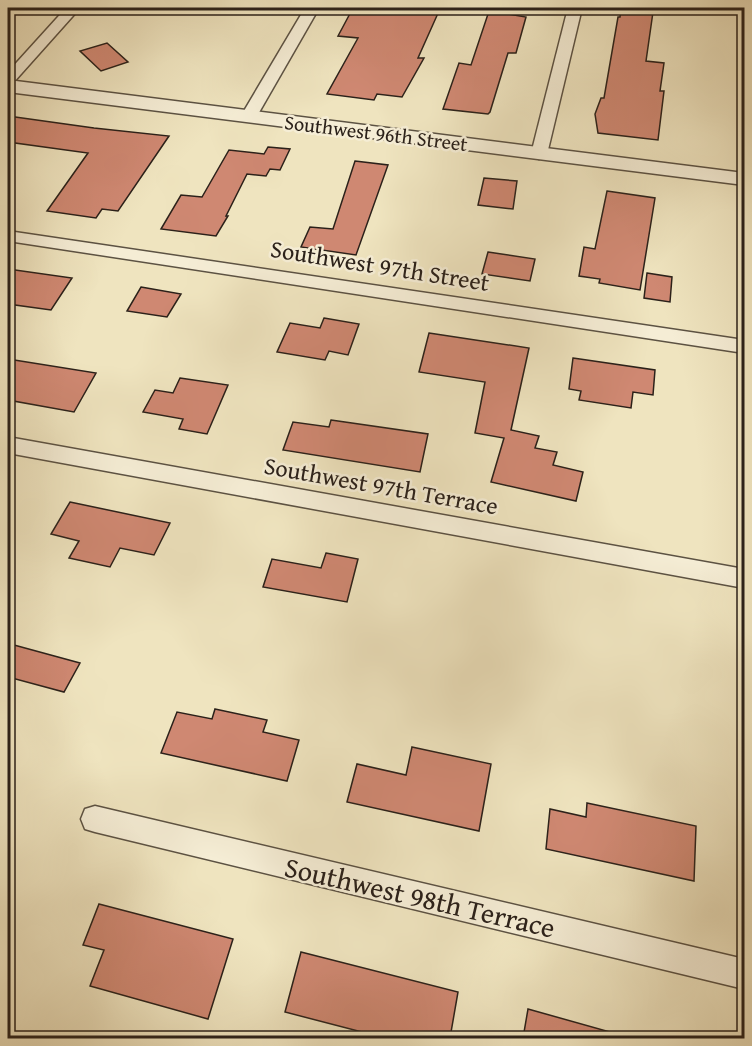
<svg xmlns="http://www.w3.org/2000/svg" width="752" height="1046" font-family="'Gentium Book Plus',serif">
<rect width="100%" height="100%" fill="#efe4bf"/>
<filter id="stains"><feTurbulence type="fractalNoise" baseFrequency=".00333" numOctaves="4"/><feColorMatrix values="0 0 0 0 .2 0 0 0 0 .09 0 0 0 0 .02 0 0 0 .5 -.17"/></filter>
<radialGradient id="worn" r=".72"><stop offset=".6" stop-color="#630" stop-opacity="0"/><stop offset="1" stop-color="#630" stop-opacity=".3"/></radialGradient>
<g fill="#cf8872" stroke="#2b211a" stroke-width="1.5">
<polygon points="353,8 407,8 439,11 418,58 424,58 402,97 377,94 374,100 327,94 358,38 338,36"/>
<polygon points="621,9 653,12 646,61 664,63 660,91 664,91 658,140 598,133 595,114 601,98 604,98 618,17 620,17"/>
<polygon points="489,11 526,17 516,53 508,53 490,112 488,114 443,109 459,63 471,65"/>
<polygon points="107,43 128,62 101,71 80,51"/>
<polygon points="8,116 94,128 169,136 118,211 102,209 96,218 47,211 88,153 8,142"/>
<polygon points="268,147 290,149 280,170 270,169 266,176 247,174 226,216 228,216 216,236 161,229 181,195 202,197 229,150 264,154"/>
<polygon points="355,161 388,165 356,255 301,247 310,227 333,229"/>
<polygon points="484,178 517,181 513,209 478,205"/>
<polygon points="607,191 655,198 640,290 599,283 600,279 579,276 584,247 595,249"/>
<polygon points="488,252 535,259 530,281 482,274"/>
<polygon points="8,269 72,278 51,310 8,304"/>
<polygon points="647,273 672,277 670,302 644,298"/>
<polygon points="141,287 181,294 167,317 127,311"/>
<polygon points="324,318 359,324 348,355 329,351 325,360 277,352 290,323 320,328"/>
<polygon points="429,333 529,348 511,430 539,436 535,448 557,452 553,465 583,472 576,501 491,482 504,438 475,433 485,382 419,372"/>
<polygon points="573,358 655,370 653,395 633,392 631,408 579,400 581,391 569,389"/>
<polygon points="8,359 96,373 74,412 8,400"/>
<polygon points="180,378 228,385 207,434 179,429 183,419 143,412 155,390 173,393"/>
<polygon points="331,420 428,434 420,472 283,450 293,422 329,427"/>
<polygon points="70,502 170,523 154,555 120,548 110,567 69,558 79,541 51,534"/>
<polygon points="326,553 358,559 347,602 263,587 272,559 321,568"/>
<polygon points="14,645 80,663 64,692 8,677 8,656"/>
<polygon points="215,709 267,720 263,732 299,740 287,781 161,753 177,712 212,719"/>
<polygon points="412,747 491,764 479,831 347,802 357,764 406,775"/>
<polygon points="587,803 696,826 694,881 546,849 550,809 586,817"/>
<polygon points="99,904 233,939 208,1019 90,986 104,950 83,945"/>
<polygon points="301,952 458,992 450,1038 385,1038 285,1012"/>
<polygon points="528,1009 610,1032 609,1038 523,1038"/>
</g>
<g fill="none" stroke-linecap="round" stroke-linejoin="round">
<g stroke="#5c5243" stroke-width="3">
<g id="minor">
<polygon points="66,8 80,8 13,83 8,84 8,72"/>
<polygon points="305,8 319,8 257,116 249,121 244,119 241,116"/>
<polygon points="568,8 582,8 547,154 539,159 531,154"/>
<polygon points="8,231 744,340 744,353 8,241"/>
<polygon points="8,437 744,569 744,588 8,453"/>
<polygon points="95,806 744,959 744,989 95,832 85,829 81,819 85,809"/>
</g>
</g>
<g stroke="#5c5243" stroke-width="3">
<polygon id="tertiary" points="8,80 744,173 744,185 8,92"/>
</g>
<use href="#minor" fill="#f5edd5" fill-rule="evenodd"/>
<use href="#tertiary" fill="#f5edd5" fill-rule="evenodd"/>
</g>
<g text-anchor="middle" stroke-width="5" stroke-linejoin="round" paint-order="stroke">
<g font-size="20" fill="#2b211a" stroke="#f5edd5">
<text transform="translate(376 133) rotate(7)" y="7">Southwest 96th Street</text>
</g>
<g font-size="24" fill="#2b211a" stroke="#f5edd5">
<text transform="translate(380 266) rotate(9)" y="8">Southwest 97th Street</text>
<text transform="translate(381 486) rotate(10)" y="8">Southwest 97th Terrace</text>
</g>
<g font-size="28" fill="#2b211a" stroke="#f5edd5">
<text transform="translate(420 897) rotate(13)" y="10">Southwest 98th Terrace</text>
</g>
</g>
<rect width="752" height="1046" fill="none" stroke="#efe4bf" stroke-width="30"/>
<rect x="9" y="9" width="734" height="1028" fill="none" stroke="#2b211a" stroke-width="3"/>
<rect x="15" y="15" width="722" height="1016" fill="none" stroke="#2b211a" stroke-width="1.5"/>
<rect width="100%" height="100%" filter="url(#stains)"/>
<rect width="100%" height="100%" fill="url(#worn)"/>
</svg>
